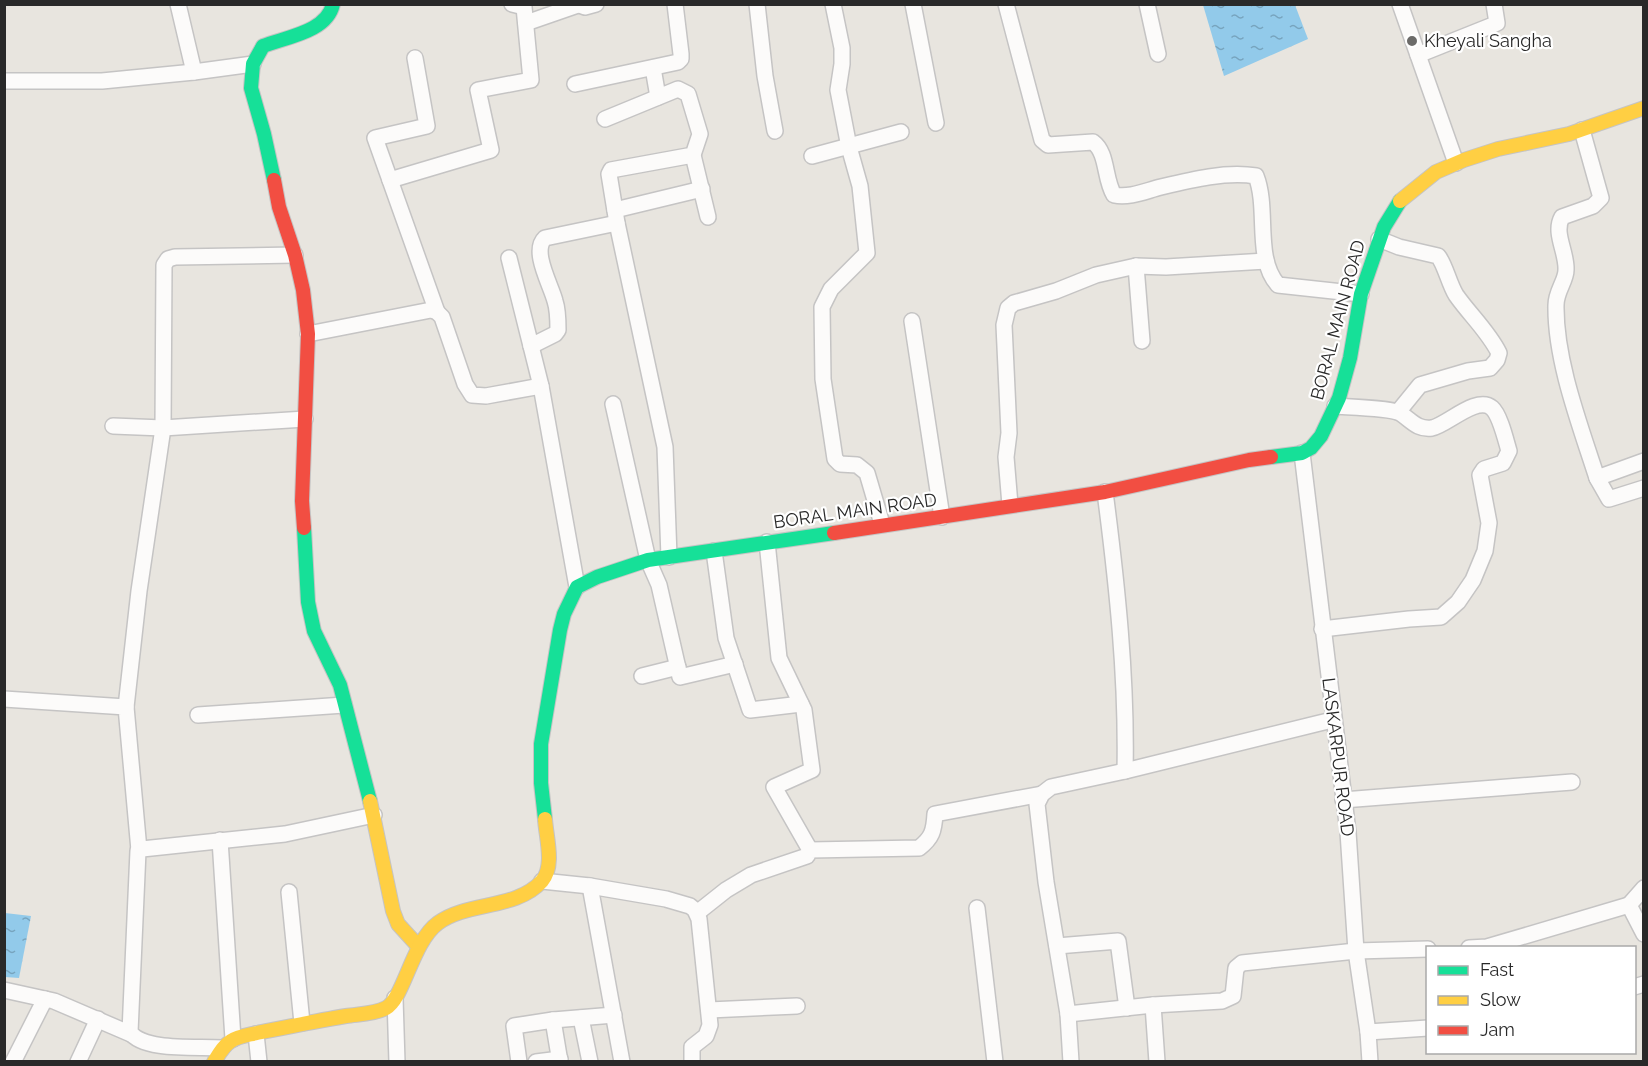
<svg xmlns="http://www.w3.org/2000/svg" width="1648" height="1066" font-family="Raleway,sans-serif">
<defs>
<pattern id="water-ripples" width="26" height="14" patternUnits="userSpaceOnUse" patternTransform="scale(1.5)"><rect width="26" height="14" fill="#92caea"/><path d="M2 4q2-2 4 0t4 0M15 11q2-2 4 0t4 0" fill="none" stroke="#77a4be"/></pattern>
</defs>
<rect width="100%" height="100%" fill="#e8e5df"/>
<g fill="url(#water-ripples)">
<polygon points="1203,5 1295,5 1308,39 1224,76"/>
<polygon points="5,913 31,916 19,978 5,977"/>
</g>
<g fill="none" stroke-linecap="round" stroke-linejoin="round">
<g stroke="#c5c4c4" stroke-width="18">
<g id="street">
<polyline points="178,4 194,72"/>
<polyline points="577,4 585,7 596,4"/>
<polyline points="757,4 765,76 775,131"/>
<polyline points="833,4 842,48 842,64 838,90 849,147 860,186 867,253 831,289 822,307 823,379 835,459 840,464 857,465 867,473 882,524"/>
<polyline points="913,4 936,123"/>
<path d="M1006 4 1042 140 1048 145 1093 142C1108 153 1104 179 1114 195 1130 198 1145 191 1161 187 1190 180 1226 171 1256 176 1269 209 1254 258 1278 285L1361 294"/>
<polyline points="1147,4 1158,54"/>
<polyline points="1400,4 1456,163"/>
<polyline points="526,23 578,5"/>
<polyline points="1418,55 1493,25 1497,23 1494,4"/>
<polyline points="415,58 427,126 375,138 437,312"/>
<polyline points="653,68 658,97"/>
<polyline points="4,81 102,81 194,72 253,64"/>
<polyline points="575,84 678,62 681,59 681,54 675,4"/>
<polyline points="605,119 678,89 688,94 700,134 693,155 611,170 609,174 617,223 665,447 669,557"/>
<path d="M1582 130 1601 198 1593 206 1562 217C1553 233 1567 252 1566 270 1566 281 1556 291 1556 305 1555 360 1580 425 1597 478L1644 461"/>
<polyline points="693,155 708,217"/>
<polyline points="812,156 901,132"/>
<polyline points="390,180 491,150 478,90 531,80 524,7 512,4"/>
<polyline points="615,210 702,189"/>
<path d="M1379 239 1399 247 1438 256C1445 264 1449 284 1456 295 1470 315 1488 331 1499 353L1497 360 1490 368 1468 371 1420 385 1398 412"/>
<polyline points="509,258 541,386 577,587"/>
<polyline points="1136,266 1142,341"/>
<polyline points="912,321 942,517"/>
<polyline points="308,334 431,310 437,312 442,317 465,384 472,395 486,396 541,386"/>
<path d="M531 346 555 334 558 330C558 320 558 310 555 301 551 285 531 251 545 238L617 223"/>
<polyline points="613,404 648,560 659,585 680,677 735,664"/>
<polyline points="113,426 163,428 305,419"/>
<polyline points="1302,453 1348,832 1356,951 1368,1032 1370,1062"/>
<polyline points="1597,478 1609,499 1644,488"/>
<path d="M1105 492C1117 584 1127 678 1125 771"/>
<polyline points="1010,505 1006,457 1009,433 1004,325 1008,308 1014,303 1056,291 1096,275 1136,266 1166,267 1266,261"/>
<polyline points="767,542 779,658 804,710 812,770 774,787 810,850"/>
<polyline points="714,551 726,638 750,710 801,704"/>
<path d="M1322 629 1409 619 1441 617 1458 602 1473 580 1485 551 1489 523 1480 475 1484 469 1503 463 1509 451C1506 441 1500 415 1492 408 1477 395 1447 425 1432 428 1417 430 1411 420 1400 413 1391 408 1348 407 1335 406"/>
<polyline points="642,676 678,667"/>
<polyline points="4,699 126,707 139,850"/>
<polyline points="126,707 139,591 163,428 164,265 168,259 175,257 295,255"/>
<polyline points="198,715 344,705"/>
<polyline points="1343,800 1572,782"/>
<polyline points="220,840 233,1039"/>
<polyline points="542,881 590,886 666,899 690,906 695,910 699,919 710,1025 706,1036 692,1047 692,1062"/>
<polyline points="590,886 622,1062"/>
<polyline points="1644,888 1629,905 1644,934"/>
<polyline points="289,892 302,1023"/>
<polyline points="977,908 995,1062"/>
<path d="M697 913 726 890 751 875 807 856 810 850 919 848C932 838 934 831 935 814L1042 794"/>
<polyline points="1057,946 1118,941 1127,1008"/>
<polyline points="1469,948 1487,947 1629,905"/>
<polyline points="1634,987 1644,984"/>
<polyline points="4,990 54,1001 131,1034"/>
<polyline points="395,998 397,1062"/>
<polyline points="1153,1005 1157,1062"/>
<polyline points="709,1010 797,1006"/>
<polyline points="1068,1014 1153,1005 1222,1001 1233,996 1236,968 1242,963 1356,951 1428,949"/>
<polyline points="581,1018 590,1062"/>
<polyline points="553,1020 560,1062"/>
<polyline points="1368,1032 1428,1028"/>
<polyline points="256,1034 259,1062"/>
<path d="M222 1048C199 1046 144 1052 130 1032L138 851 142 849 285 834 374 815"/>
<polyline points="13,1062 45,999"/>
<polyline points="78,1062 98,1019"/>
<polyline points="519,1062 514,1026 553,1020 614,1015"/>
<polyline points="536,1062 560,1059"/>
<polyline points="1071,1062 1068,1014 1046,882 1037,804 1042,794 1051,787 1125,771 1332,720"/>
</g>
</g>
<g stroke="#c5c4c4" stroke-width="16">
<g id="fast">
<path d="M274 180 264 134 251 88 253 64 263 46C286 37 327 32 333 4"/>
<polyline points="1271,457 1302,453 1311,448 1321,436 1339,398 1350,358 1361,294 1384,227 1400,201"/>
<polyline points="304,528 308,602 314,631 340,685 370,801"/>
<polyline points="545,819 541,783 541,744 560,630 564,614 577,587 597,577 648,560 834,533"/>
</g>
</g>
<g stroke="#c5c4c4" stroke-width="16">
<g id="slow">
<polyline points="1400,201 1436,172 1464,160 1498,149 1569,134 1644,108"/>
<polyline points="370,801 393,911 398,924 418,946"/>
<path d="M214 1062C219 1054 223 1046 231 1041 238 1036 249 1035 257 1033 287 1027 316 1021 346 1016 359 1014 375 1014 386 1008 404 998 412 942 438 923 468 901 516 910 542 881 555 866 546 837 545 819"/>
</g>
</g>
<g stroke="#c5c4c4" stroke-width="16">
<g id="jam">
<polyline points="274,180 279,207 295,255 303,290 308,334 302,501 304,528"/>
<polyline points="834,533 1105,492 1249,460 1271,457"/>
</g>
</g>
<use href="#street" stroke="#fcfbfa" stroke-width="15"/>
<use href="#fast" stroke="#16e098" stroke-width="14"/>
<use href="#slow" stroke="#ffcf43" stroke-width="14"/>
<use href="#jam" stroke="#f24e42" stroke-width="14"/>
</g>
<circle fill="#6c6b69" stroke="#fff" stroke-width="2" cx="1412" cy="41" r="6"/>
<g text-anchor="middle" stroke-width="4.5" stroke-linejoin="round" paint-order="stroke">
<g font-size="18" fill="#292929" stroke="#fff" text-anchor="start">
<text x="1424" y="47">Kheyali Sangha</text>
</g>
<g font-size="18" fill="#292929" stroke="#fff">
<text transform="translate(1338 320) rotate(-75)" y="6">BORAL MAIN ROAD</text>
<text transform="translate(855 511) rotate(-8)" y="6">BORAL MAIN ROAD</text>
<text transform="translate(1338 757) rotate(83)" y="6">LASKARPUR ROAD</text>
</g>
</g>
<rect width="1648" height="1066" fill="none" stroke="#292929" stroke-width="12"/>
<rect x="1426" y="946" width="210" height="108" fill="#ffffff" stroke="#a9a9a9" stroke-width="1.5"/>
<rect x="1438" y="966" width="30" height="9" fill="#16e098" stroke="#a9a9a9" stroke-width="1.5"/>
<text x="1480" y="976" font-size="18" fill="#292929">Fast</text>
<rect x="1438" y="996" width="30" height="9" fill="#ffcf43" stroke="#a9a9a9" stroke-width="1.5"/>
<text x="1480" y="1006" font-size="18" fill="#292929">Slow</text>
<rect x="1438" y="1026" width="30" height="9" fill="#f24e42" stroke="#a9a9a9" stroke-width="1.5"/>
<text x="1480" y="1036" font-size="18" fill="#292929">Jam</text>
</svg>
